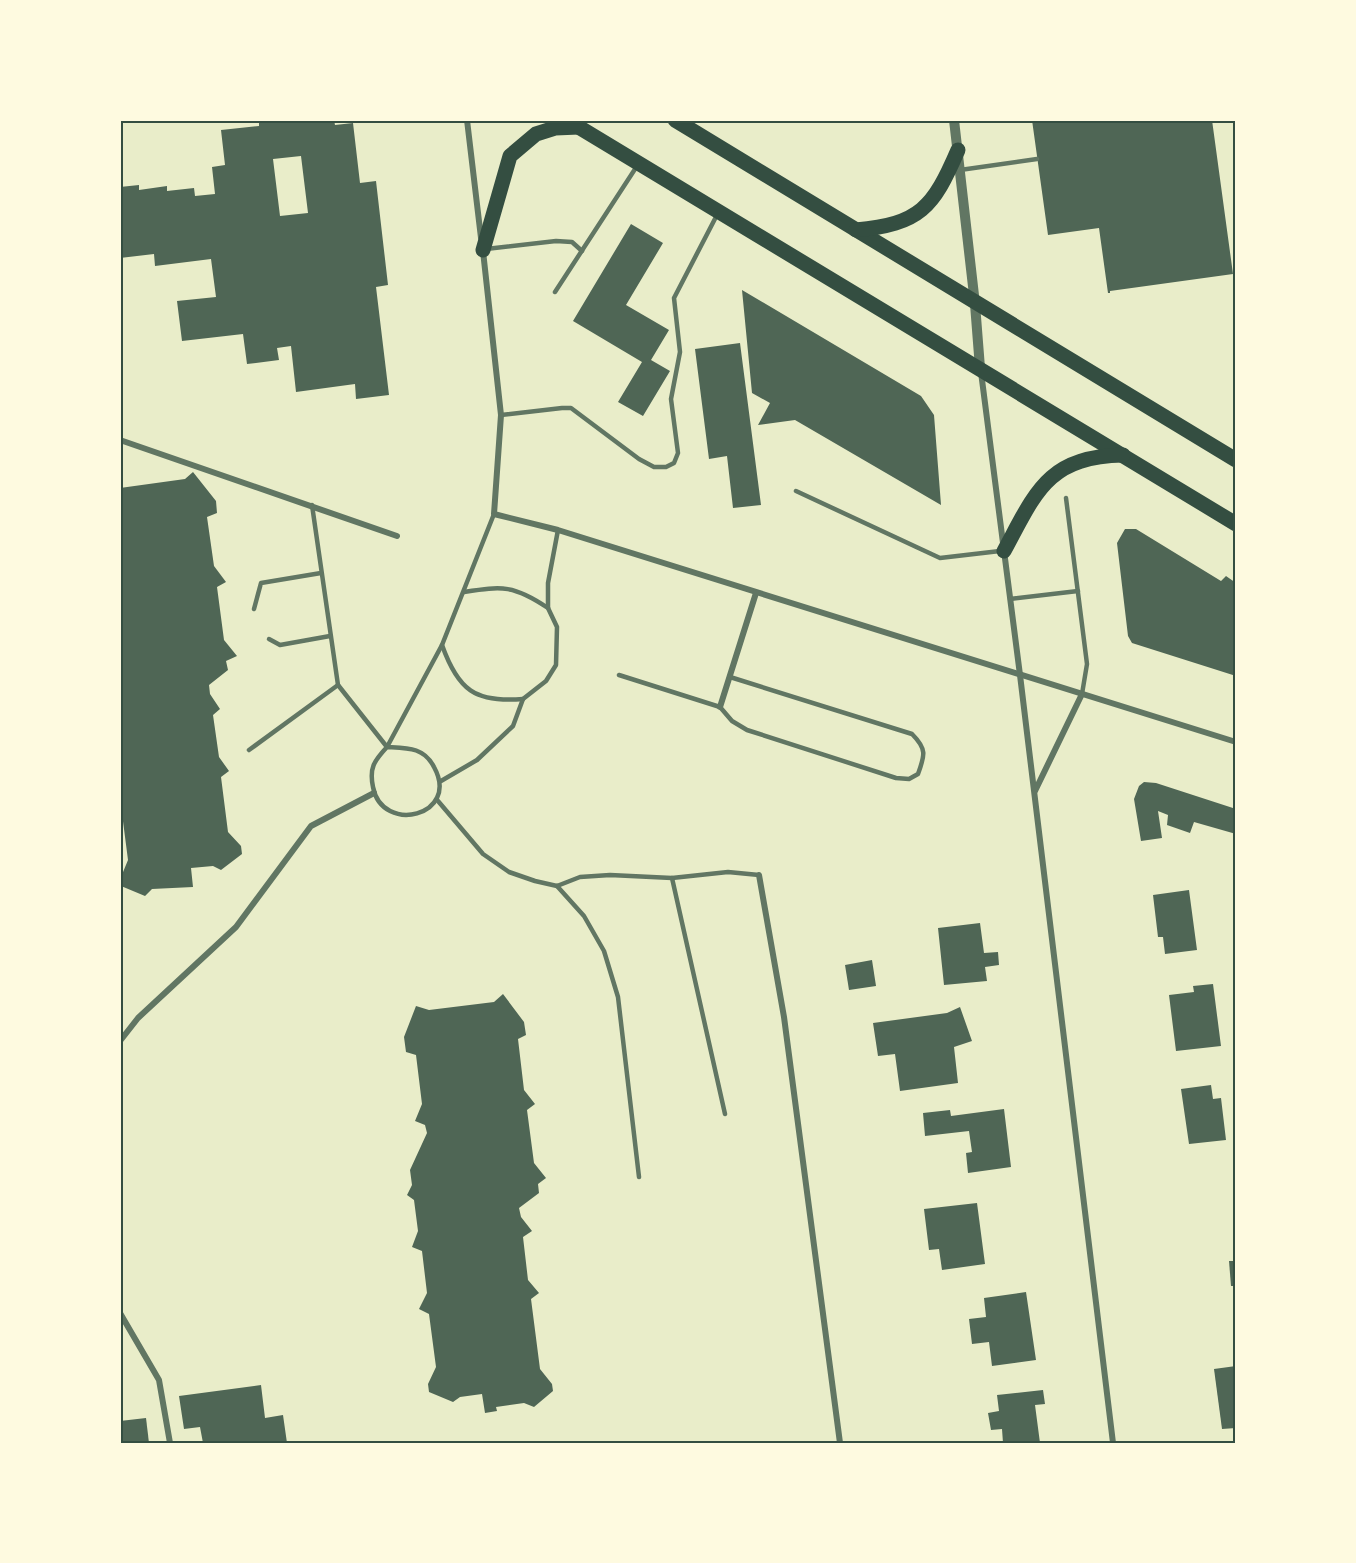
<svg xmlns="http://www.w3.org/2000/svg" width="1356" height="1563" font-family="'Work Sans',sans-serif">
<rect width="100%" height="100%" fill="#e9edc9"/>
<g fill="#4f6655" fill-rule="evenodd">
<path d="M259 120H334L335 125 353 123 360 183 376 181 388 285 376 287 389 395 356 399 355 384 296 392 291 346 277 348 279 360 247 364 243 334 182 341 177 301 216 297 211 259 155 266 154 254 120 258V187L139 185V190L167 186V191L194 188 195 196 215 194 212 167 225 165 221 130 259 126ZM301 156 308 213 280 216 273 159Z"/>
<polygon points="1032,120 1212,120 1233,274 1110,291 1110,293 1108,293 1099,228 1048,235"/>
<polygon points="631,224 663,243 626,305 669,330 651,360 670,371 643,416 618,402 642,362 573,321"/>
<polygon points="742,290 921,396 934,415 941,505 795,420 758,425 770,403 752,393"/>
<polygon points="740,343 761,505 733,508 727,456 709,459 695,349"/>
<polygon points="193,472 216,501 217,513 207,517 214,566 226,582 217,587 224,640 237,656 226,661 228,670 209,685 210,694 220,709 213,715 219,757 229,771 221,777 228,832 241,846 242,854 221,870 213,866 191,868 193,887 152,889 145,896 121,886 121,877 128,860 120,798 120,488 185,479"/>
<polygon points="1125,529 1136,529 1221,581 1226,576 1236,583 1236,676 1132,643 1128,636 1117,543"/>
<polygon points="1144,782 1156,783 1236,809 1236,834 1194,822 1190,833 1167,825 1168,815 1158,811 1162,838 1141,841 1134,799 1139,786"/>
<polygon points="1189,890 1197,950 1165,954 1163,937 1158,937 1153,895"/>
<polygon points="980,923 984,953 998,952 999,965 985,967 987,981 944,985 938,928"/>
<polygon points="872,960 876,986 849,990 845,965"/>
<polygon points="1213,984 1221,1046 1176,1051 1169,995 1194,992 1193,986"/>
<polygon points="503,994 524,1022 526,1035 518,1039 524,1090 535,1104 527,1110 534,1163 546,1178 538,1184 539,1193 519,1208 521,1217 532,1231 523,1237 528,1280 539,1293 531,1299 540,1369 552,1384 553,1391 534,1407 524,1403 496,1407 497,1411 485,1413 482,1394 460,1397 453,1402 429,1392 428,1384 436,1367 429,1314 419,1309 427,1293 422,1251 412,1247 418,1231 414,1200 407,1195 412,1185 410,1170 427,1133 425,1125 415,1121 422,1104 416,1055 406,1052 404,1037 416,1006 429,1010 494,1002"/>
<polygon points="960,1007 972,1041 954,1047 958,1083 900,1091 895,1054 878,1056 873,1023 947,1013"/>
<polygon points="1211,1085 1213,1099 1221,1098 1226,1140 1189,1144 1181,1089"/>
<polygon points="1004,1109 1011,1167 968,1173 966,1153 972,1152 969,1131 925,1136 923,1113 950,1110 951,1116"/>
<polygon points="977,1203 985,1264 942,1270 939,1249 929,1250 924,1209"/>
<polygon points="1229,1261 1236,1261 1236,1286 1231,1286"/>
<polygon points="1026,1292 1036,1360 992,1366 989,1342 972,1344 969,1319 986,1317 984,1298"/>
<polygon points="1236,1366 1236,1428 1222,1429 1214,1369"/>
<polygon points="261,1385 265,1418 283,1415 287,1443 203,1443 200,1427 184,1429 179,1396"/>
<polygon points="1043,1390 1045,1404 1035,1405 1040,1443 1003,1443 1002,1429 991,1430 988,1413 999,1411 997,1395"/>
<polygon points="146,1418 149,1443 120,1443 120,1421"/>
</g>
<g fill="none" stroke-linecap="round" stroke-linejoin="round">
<g stroke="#617663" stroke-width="4.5">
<polyline points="960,170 1037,159"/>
<polyline points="486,249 556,241 572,242 582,251"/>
<polyline points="555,292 637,166"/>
<polyline points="501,415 562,408 571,408 639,459 654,467 666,467 674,463 678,453 671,399 680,352 674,298 718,213"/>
<polyline points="796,491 940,558 1000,551"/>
<polyline points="1066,498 1087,664 1082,694"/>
<path d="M312 505 338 685 387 747C407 748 424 747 434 767 461 816 382 835 373 787 369 768 374 761 387 747L442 645 494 514"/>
<path d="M464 592C503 586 514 585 548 608"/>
<polyline points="1010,599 1078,591"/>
<polyline points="254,609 261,583 321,573"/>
<polyline points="269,639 280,645 330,636"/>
<path d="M442 645C458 690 475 703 523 699"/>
<path d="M619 675 720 707 732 721 747 730 896 778 909 779 918 774C925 755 927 749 912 734L730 677"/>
<polyline points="249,750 338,685"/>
<polyline points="441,781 477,760 513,726 523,699 546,681 556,665 557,627 548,608 548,583 558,530"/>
<polyline points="438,801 483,854 509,872 535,881 557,886 580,877 610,875 672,878 728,872 759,875"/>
<polyline points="672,878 725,1114"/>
<polyline points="557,886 584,916 604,951 618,997 639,1177"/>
</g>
<g stroke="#617663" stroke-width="6">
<polyline points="467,120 481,238"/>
<polyline points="483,251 501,415 494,514 558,530 1236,742"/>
<polyline points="981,372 1020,675 1113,1443"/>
<polyline points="120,440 397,536"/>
<polyline points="720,707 756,593"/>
<polyline points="1035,791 1082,694"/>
<polyline points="759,875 784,1017 840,1443"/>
<polyline points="120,1041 138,1018 236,927 311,826 374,793"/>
<polyline points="120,1313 159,1380 170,1443"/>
</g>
<polyline stroke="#617663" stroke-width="10" points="954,120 975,304 980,368"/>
<g stroke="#344e41" stroke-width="15">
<polyline points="567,120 1236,524"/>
<polyline points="675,120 1236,460"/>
<path d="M856 230C920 224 933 208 958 150"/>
<polyline points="483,250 510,156 536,134 555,128 579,127"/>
<path d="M1004 551C1036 492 1047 457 1123 455"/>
</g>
</g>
<rect width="1356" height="1563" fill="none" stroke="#fefae0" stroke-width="243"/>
<rect x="122" y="122" width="1112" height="1320" fill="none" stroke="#344e41" stroke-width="2"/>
</svg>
